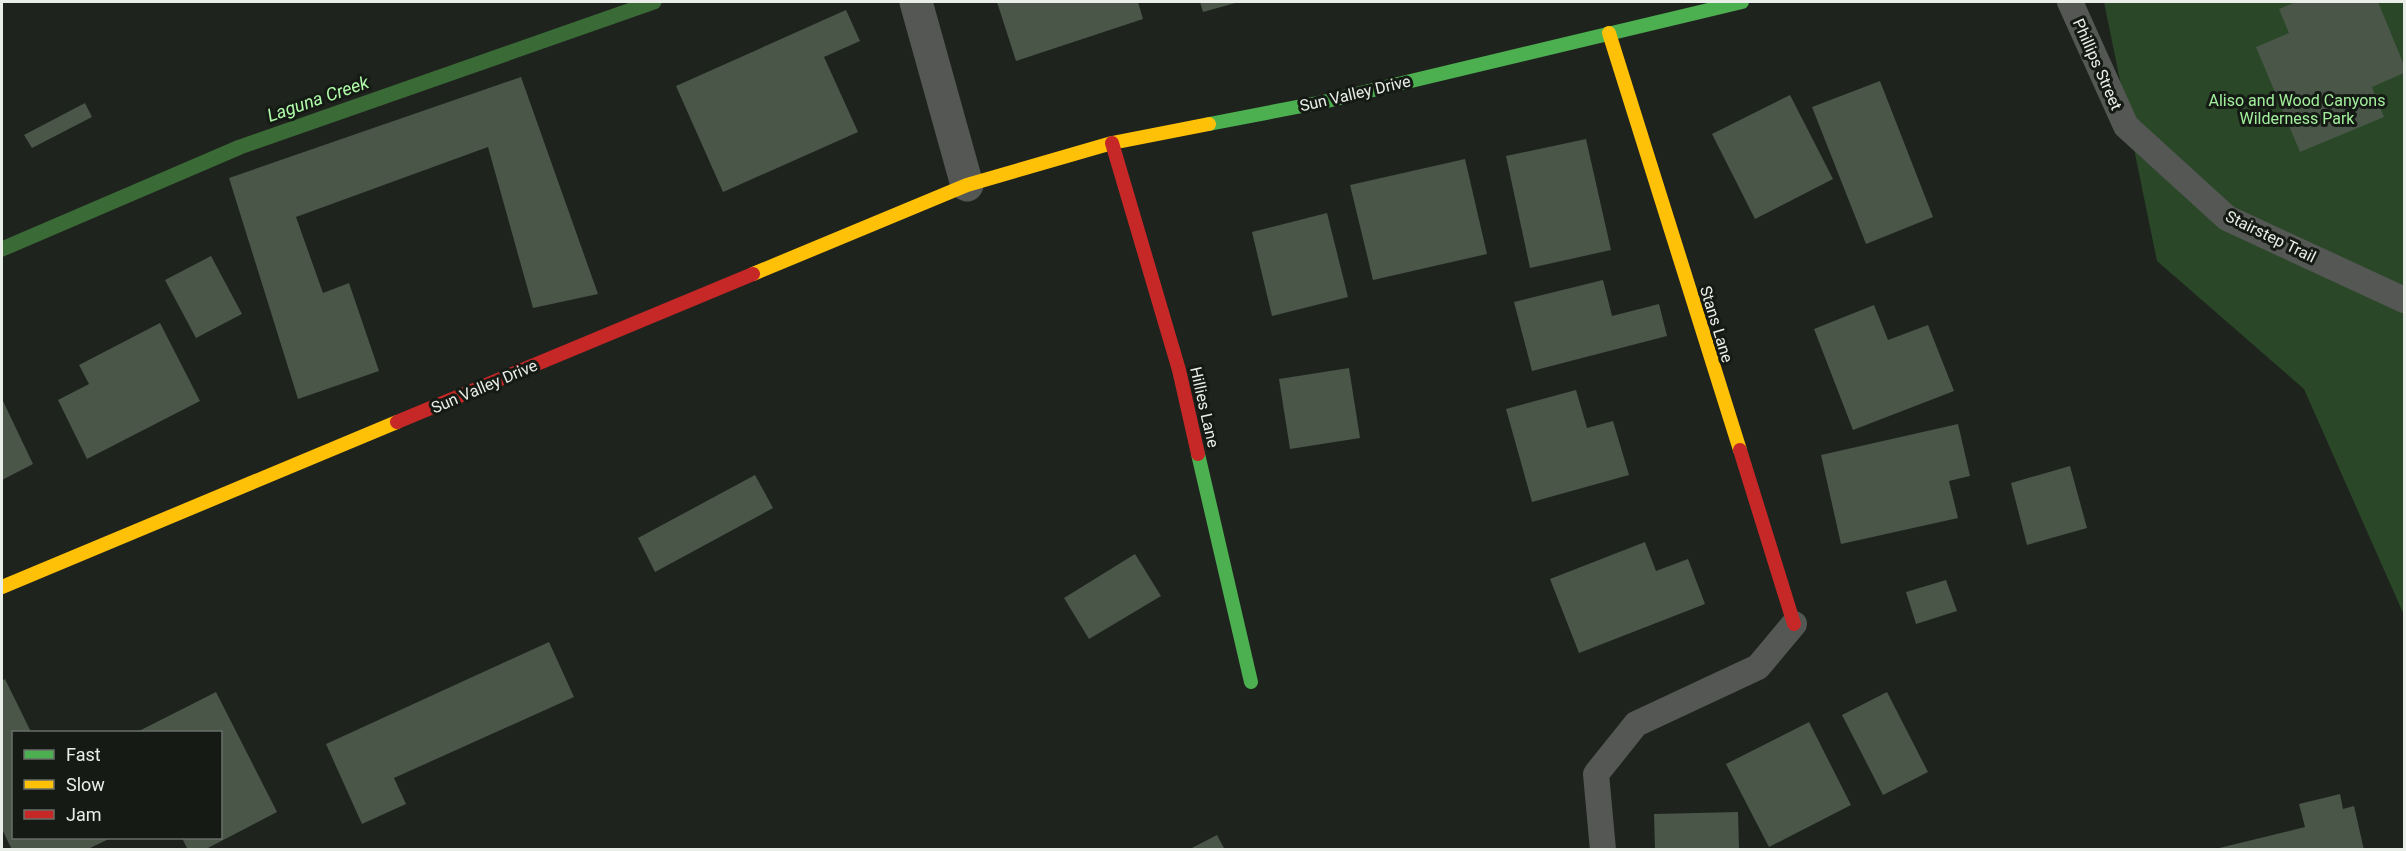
<svg xmlns="http://www.w3.org/2000/svg" width="2406" height="851" font-family="Roboto,sans-serif">
<rect width="100%" height="100%" fill="#1f231e"/>
<polygon fill="#2a4828" points="2104,2 2404,2 2404,615 2304,389 2157,261"/>
<g fill="none" stroke-linecap="round" stroke-linejoin="round">
<polyline stroke="#3a6b37" stroke-width="15" points="2,249 240,147 654,2"/>
</g>
<g fill="#495648">
<polygon points="997,2 1138,2 1143,19 1016,61"/>
<polygon points="1200,2 1239,2 1203,12"/>
<polygon points="2296,2 2378,2 2404,65 2404,73 2372,87 2384,117 2300,152 2256,47 2289,33 2279,9"/>
<polygon points="846,10 860,41 824,57 858,132 723,192 676,86"/>
<polygon points="521,77 598,294 533,308 488,147 296,217 323,293 349,283 379,371 298,399 229,178"/>
<polygon points="1880,81 1933,217 1866,244 1812,107"/>
<polygon points="1790,95 1833,179 1755,219 1712,134"/>
<polygon points="85,103 92,117 32,148 24,135"/>
<polygon points="1586,139 1611,250 1530,268 1506,156"/>
<polygon points="1465,159 1487,254 1373,280 1350,185"/>
<polygon points="1327,213 1348,297 1272,316 1252,232"/>
<polygon points="211,256 242,314 196,338 165,280"/>
<polygon points="1603,280 1612,316 1659,304 1667,336 1532,371 1514,302"/>
<polygon points="1874,305 1888,340 1928,325 1954,391 1853,430 1814,329"/>
<polygon points="160,323 200,401 87,459 58,400 89,384 79,365"/>
<polygon points="1349,368 1360,438 1290,449 1279,379"/>
<polygon points="1576,390 1587,428 1613,421 1629,475 1532,502 1506,409"/>
<polygon points="2,399 33,464 2,480"/>
<polygon points="1958,424 1970,476 1949,481 1958,518 1841,544 1821,455"/>
<polygon points="2070,466 2087,528 2027,545 2011,483"/>
<polygon points="755,475 773,508 655,572 638,538"/>
<polygon points="1645,542 1656,571 1688,559 1705,604 1579,653 1550,579"/>
<polygon points="1135,554 1161,596 1089,639 1064,598"/>
<polygon points="1946,580 1957,611 1916,624 1906,592"/>
<polygon points="549,642 574,697 394,778 406,804 362,824 326,744"/>
<polygon points="5,679 31,732 14,732 14,838 111,838 86,850 12,850 2,829 2,681"/>
<polygon points="216,692 277,812 204,850 188,850 182,838 220,838 220,732 137,732"/>
<polygon points="1887,692 1928,772 1883,795 1842,715"/>
<polygon points="1809,722 1851,805 1769,847 1726,764"/>
<polygon points="2340,794 2343,809 2354,806 2364,850 2211,850 2305,827 2299,804"/>
<polygon points="1738,812 1739,850 1655,850 1654,814"/>
<polygon points="1217,835 1225,850 1188,850"/>
</g>
<g fill="none" stroke-linecap="round" stroke-linejoin="round">
<g stroke="#555755" stroke-width="26">
<polyline points="2070,2 2126,126 2227,218 2404,300"/>
<polyline points="1603,850 1596,774 1636,724 1758,667 1794,624"/>
</g>
<polyline stroke="#555755" stroke-width="33" points="916,2 967,185"/>
<g stroke="#4caf50" stroke-width="14">
<polyline points="1209,124 1323,102 1742,2"/>
<polyline points="1198,454 1251,682"/>
</g>
<g stroke="#ffc107" stroke-width="14">
<polyline points="1609,33 1740,450"/>
<polyline points="753,274 967,185 1112,143 1209,124"/>
<polyline points="2,587 397,422"/>
</g>
<g stroke="#c62828" stroke-width="14">
<polyline points="1112,143 1179,370 1198,454"/>
<polyline points="397,422 753,274"/>
<polyline points="1740,450 1794,624"/>
</g>
</g>
<g text-anchor="middle" stroke-width="6" stroke-linejoin="round" paint-order="stroke">
<g font-size="16" fill="#eaeee9" stroke="#151a14">
<text transform="translate(2098 64) rotate(66)" y="6">Phillips Street</text>
<text transform="translate(1355 93) rotate(-13)" y="6">Sun Valley Drive</text>
<text transform="translate(2271 236) rotate(26)" y="6">Stairstep Trail</text>
<text transform="translate(1717 324) rotate(73)" y="6">Stans Lane</text>
<text transform="translate(484 386) rotate(-23)" y="6">Sun Valley Drive</text>
<text transform="translate(1205 407) rotate(77)" y="6">Hillies Lane</text>
</g>
<g font-size="16" fill="#a3ef9d" stroke="#151a14">
<text x="2297" y="106">Aliso and Wood Canyons<tspan x="2297" dy="18">Wilderness Park</tspan></text>
</g>
<g font-size="18" font-style="italic" fill="#affba9" stroke="#151a14">
<text transform="translate(318 99) rotate(-19)" y="6">Laguna Creek</text>
</g>
</g>
<rect width="2406" height="851" fill="none" stroke="#eaeee9" stroke-width="6"/>
<rect x="12" y="731" width="210" height="108" fill="#151a14" stroke="#6a6f69" stroke-width="1.5"/>
<rect x="24" y="750" width="30" height="9" fill="#4caf50" stroke="#6a6f69" stroke-width="1.5"/>
<text x="66" y="761" font-size="18" fill="#eaeee9">Fast</text>
<rect x="24" y="780" width="30" height="9" fill="#ffc107" stroke="#6a6f69" stroke-width="1.5"/>
<text x="66" y="791" font-size="18" fill="#eaeee9">Slow</text>
<rect x="24" y="810" width="30" height="9" fill="#c62828" stroke="#6a6f69" stroke-width="1.5"/>
<text x="66" y="821" font-size="18" fill="#eaeee9">Jam</text>
</svg>
